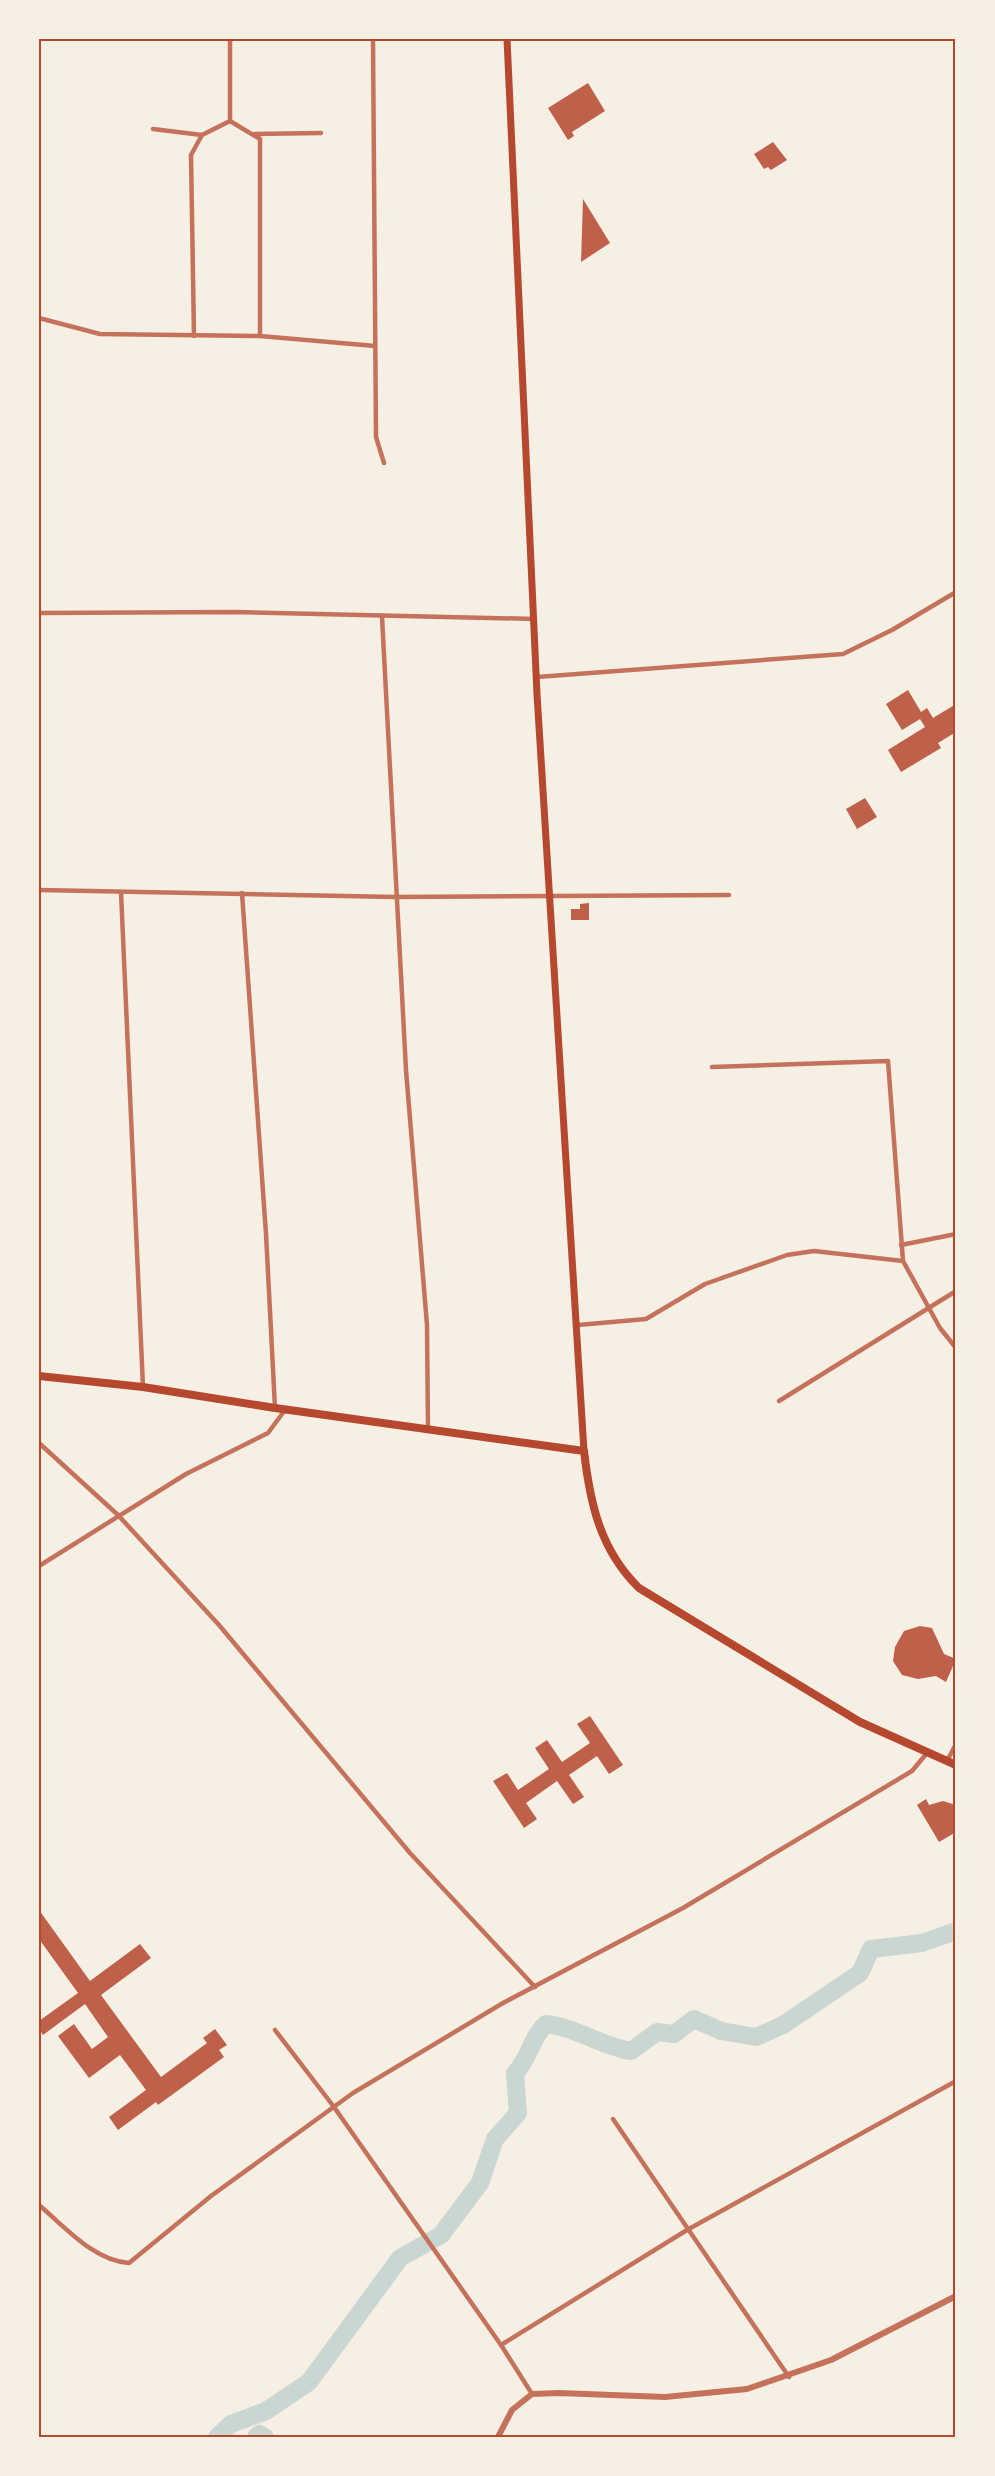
<svg xmlns="http://www.w3.org/2000/svg" width="995" height="2476" font-family="'Roboto Condensed',sans-serif">
<rect width="100%" height="100%" fill="#f6efe4"/>
<g fill="none" stroke-linecap="round" stroke-linejoin="round">
<g stroke="#c9d6d2" stroke-width="18">
<path d="M217 2437 231 2424 266 2411 309 2382 400 2258 441 2235 480 2183 495 2139 518 2113 515 2073C530 2058 531 2037 546 2024 575 2027 601 2046 631 2051L657 2032 674 2034 694 2019 721 2031 756 2037 783 2025 860 1973 871 1949 922 1943 956 1931"/>
<polyline points="256,2437 259,2434 265,2437"/>
</g>
</g>
<g fill="#bf614a">
<polygon points="588,83 605,111 572,132 574,136 568,140 548,108"/>
<polygon points="773,142 787,160 771,170 768,167 764,169 754,154"/>
<polygon points="583,199 610,243 581,262"/>
<polygon points="908,690 921,712 927,708 933,718 956,704 956,732 938,743 941,748 901,772 888,750 925,727 920,719 902,730 886,704"/>
<polygon points="865,798 877,817 857,829 846,809"/>
<polygon points="589,903 589,920 571,920 571,909 580,909 580,904"/>
<polygon points="920,1626 932,1628 944,1654 956,1659 946,1682 936,1676 918,1679 902,1675 893,1661 895,1647 904,1631"/>
<polygon points="590,1716 623,1765 609,1774 597,1756 569,1775 584,1797 573,1804 557,1781 526,1803 537,1819 524,1828 493,1781 507,1773 518,1790 549,1769 535,1748 547,1740 562,1762 590,1743 577,1724"/>
<polygon points="926,1799 929,1805 943,1801 956,1805 956,1832 939,1842 917,1805"/>
<polygon points="39,1910 90,1981 140,1944 151,1958 101,1995 161,2077 207,2043 203,2038 215,2029 227,2045 219,2050 224,2057 158,2105 156,2102 118,2130 109,2117 146,2090 120,2055 89,2078 58,2036 74,2024 92,2049 108,2037 85,2004 43,2035 39,2029 39,2021 78,1993 39,1939"/>
</g>
<g fill="none" stroke-linecap="round" stroke-linejoin="round">
<g stroke="#c5725c" stroke-width="4.5">
<polyline points="373,39 376,437 384,463"/>
<polyline points="230,121 260,139 260,336"/>
<polyline points="153,129 202,135"/>
<polyline points="254,134 321,133"/>
<polyline points="39,318 100,334 260,336 375,346"/>
<polyline points="194,336 191,155 202,135 230,121 230,39"/>
<polyline points="39,613 234,612 535,619"/>
<polyline points="382,617 406,1070 427,1325 428,1430"/>
<polyline points="537,677 843,654 892,630 956,592"/>
<polyline points="39,890 396,897 729,895"/>
<polyline points="121,892 143,1387"/>
<polyline points="242,893 266,1234 275,1408"/>
<polyline points="712,1067 888,1061 903,1261 940,1328 956,1348"/>
<polyline points="901,1245 956,1234"/>
<polyline points="578,1325 646,1319 705,1284 787,1255 814,1251 903,1261"/>
<polyline points="779,1401 956,1291"/>
<polyline points="39,1443 118,1515 219,1625 410,1853 535,1987"/>
<polyline points="39,1566 186,1474 268,1433 285,1410"/>
<polyline points="947,1761 956,1744"/>
<polyline points="275,2030 334,2107 501,2345 532,2394"/>
<polyline points="613,2119 789,2377"/>
<path d="M39 2205C65 2227 94 2261 129 2263L211 2196 353 2093 503 2003 683 1908 912 1771 927 1753"/>
<polyline points="501,2345 687,2230 956,2081"/>
</g>
<polyline stroke="#c5725c" stroke-width="6" points="498,2437 512,2410 532,2394 559,2393 665,2397 747,2389 831,2360 956,2296"/>
<polyline stroke="#b5482f" stroke-width="7" points="507,39 537,694 584,1451"/>
<path stroke="#b5482f" stroke-width="8" d="M39 1376 143 1387 275 1408 584 1451C590 1503 600 1550 639 1588L860 1722 956 1765"/>
</g>
<rect width="995" height="2476" fill="none" stroke="#f6efe4" stroke-width="81"/>
<rect x="40" y="40" width="914" height="2396" fill="none" stroke="#b5482f" stroke-width="2"/>
</svg>
